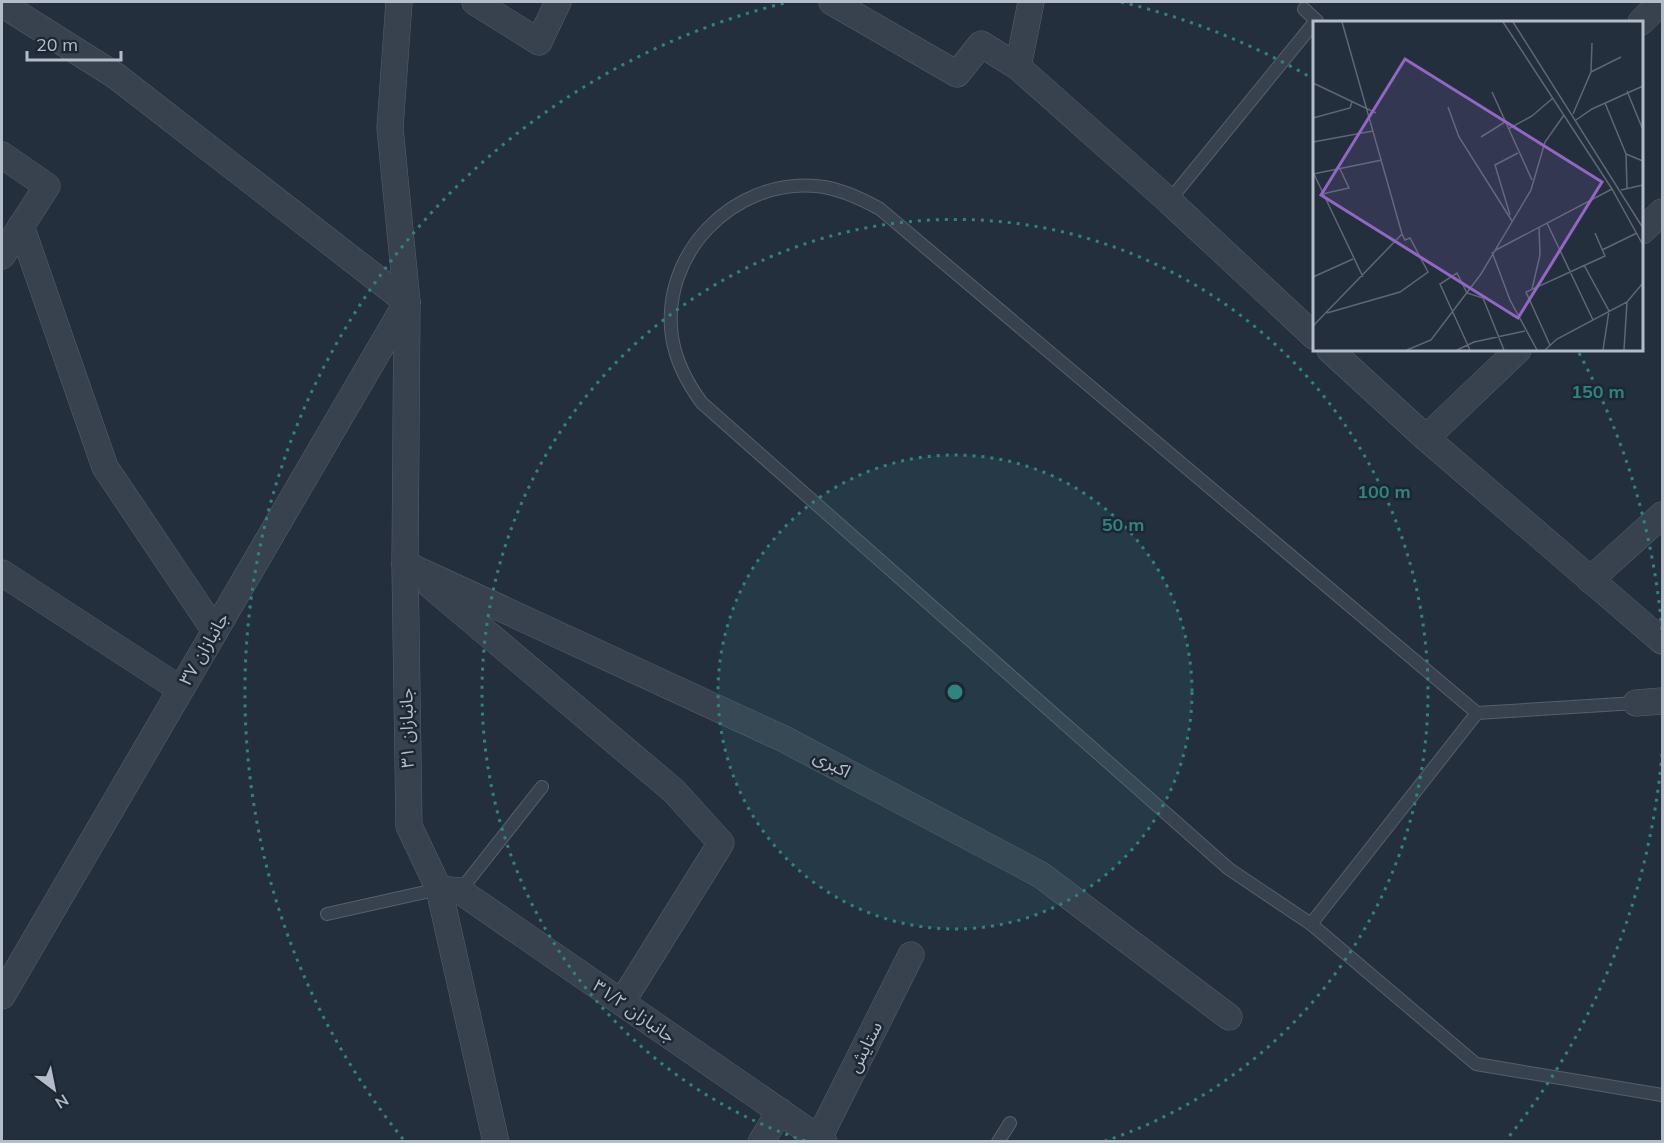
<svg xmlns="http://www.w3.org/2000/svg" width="1664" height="1143" font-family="Mulish,'Noto Sans Arabic',sans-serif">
<rect width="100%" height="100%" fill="#242f3e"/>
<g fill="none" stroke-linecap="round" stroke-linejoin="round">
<g stroke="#565f6c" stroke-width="14">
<g id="lane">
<polyline points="1304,9 1317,21 1315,22"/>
<polyline points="1169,201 1314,23"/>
<path d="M1477 713 880 209C860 198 839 188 816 186 733 179 660 254 672 337 676 362 687 383 702 403L1229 869 1311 924 1476 1064 1662 1095"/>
<polyline points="460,891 542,787"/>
<polyline points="327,914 439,889"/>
<polyline points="1311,924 1477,713 1636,703"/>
<polyline points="998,1142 1010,1123"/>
</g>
</g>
<g stroke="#565f6c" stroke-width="27">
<g id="street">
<polyline points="399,2 390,128 407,302 405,564 409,826 439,889 496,1142"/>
<polyline points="475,2 539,42 558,2"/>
<polyline points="832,2 957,74 981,44 1018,67 1169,201 1314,336"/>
<polyline points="2,4 116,76 407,302"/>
<polyline points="1641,22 1656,7"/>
<polyline points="1018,67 1031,2"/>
<polyline points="2,155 47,186 2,256"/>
<polyline points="21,226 105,467 215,631"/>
<polyline points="1642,231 1662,212"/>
<polyline points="1330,350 1426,438 1662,641"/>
<polyline points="1426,438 1518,350"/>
<polyline points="405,564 784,739 1041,875 1229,1017"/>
<polyline points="2,573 180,689"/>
<polyline points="1590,580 1662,515"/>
<polyline points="431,586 674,791 721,843 622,1002"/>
<polyline points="1636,703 1662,701"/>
<polyline points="439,889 460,891 824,1142"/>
<polyline points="2,996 407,302"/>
<polyline points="819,1138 911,955"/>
<polyline points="761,1142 780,1111"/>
</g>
</g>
<use href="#lane" stroke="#38414e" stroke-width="12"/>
<use href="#street" stroke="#38414e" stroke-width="26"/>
</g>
<circle cx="955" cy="692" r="237" fill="#308480" fill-opacity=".12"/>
<g fill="none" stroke="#308480" stroke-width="3" stroke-dasharray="3 6">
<circle cx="955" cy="692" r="237"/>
<path d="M805 1141A473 473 0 1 1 1105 1141"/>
<path d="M1662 754A710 710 0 0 1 1507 1139M403 1139A710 710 0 0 1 789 2M1121 2A710 710 0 0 1 1310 77M1579 353A710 710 0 0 1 1662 630"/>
</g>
<g text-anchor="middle" stroke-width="5" stroke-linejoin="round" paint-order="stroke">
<g font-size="18" fill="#b4bcc9" stroke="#1d2633">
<text transform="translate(204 649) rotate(-60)" y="6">جانبازان ۳۷</text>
<text transform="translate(407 728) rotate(-91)" y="6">جانبازان ۳۱</text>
<text transform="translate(832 764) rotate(28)" y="6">اکبری</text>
<text transform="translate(634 1011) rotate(35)" y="6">جانبازان ۳۱/۲</text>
<text transform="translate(865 1047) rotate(-63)" y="6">ستایش</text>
</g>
</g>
<g transform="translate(1313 21)">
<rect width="330" height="330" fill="#242f3e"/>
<path fill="none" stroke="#5e6776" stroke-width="1.5" d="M190 1 299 168 330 224M200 1 330 207M278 51 308 36M0 62 63 92M314 70 330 109M179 71 219 159M292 82 313 133 314 167M135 86 146 116 199 200M260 93 278 51 279 22M0 97 37 87 39 81M263 99 279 88 330 65M195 108 219 95 240 77M168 116 192 101M0 121 60 110M313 133 330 140M0 151 50 256M0 153 69 139M308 169 330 164M9 173 36 167 27 148M197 194 182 144 205 132M234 202 280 299M289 229 324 212M181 230 299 168M179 231 197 279 224 329M271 244 296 290 290 329M0 256 40 238M219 268 227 234 226 206M14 292 87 271 115 251 97 217 92 219 89 213 29 1M0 305 89 213M237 324 213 271 292 235 282 212M94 329 118 319 168 253 218 169 232 121 251 94M144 329 161 321 212 310M157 329 127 263 144 252 154 272 170 277 191 329M232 329 244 318 314 281 330 262M311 329 314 281"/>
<path fill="#9266c3" fill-opacity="0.15" stroke="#9266c3" stroke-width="3" d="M92 38 289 161 205 297 8 174Z"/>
<rect width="330" height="330" fill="none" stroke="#b4bcc9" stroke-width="3"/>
</g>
<circle cx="955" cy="692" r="9" fill="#308480" stroke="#1d2633" stroke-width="3"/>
<g font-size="18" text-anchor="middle" font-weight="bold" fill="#308480" stroke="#1d2633" stroke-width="5" stroke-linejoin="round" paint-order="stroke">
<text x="1598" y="398">150 m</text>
<text x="1384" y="498">100 m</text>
<text x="1123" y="531">50 m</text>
</g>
<rect width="1664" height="1143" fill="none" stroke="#b4bcc9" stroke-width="6"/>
<g transform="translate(54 1089) rotate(148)" stroke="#1d2633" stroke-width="4.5" paint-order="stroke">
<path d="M0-4.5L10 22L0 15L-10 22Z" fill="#b4bcc9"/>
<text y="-9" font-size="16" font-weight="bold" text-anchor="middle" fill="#b4bcc9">N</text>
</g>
<path d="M27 51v9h94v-9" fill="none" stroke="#b4bcc9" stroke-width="3"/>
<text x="36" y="51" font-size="18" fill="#b4bcc9" stroke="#1d2633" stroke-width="4.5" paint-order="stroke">20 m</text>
</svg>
